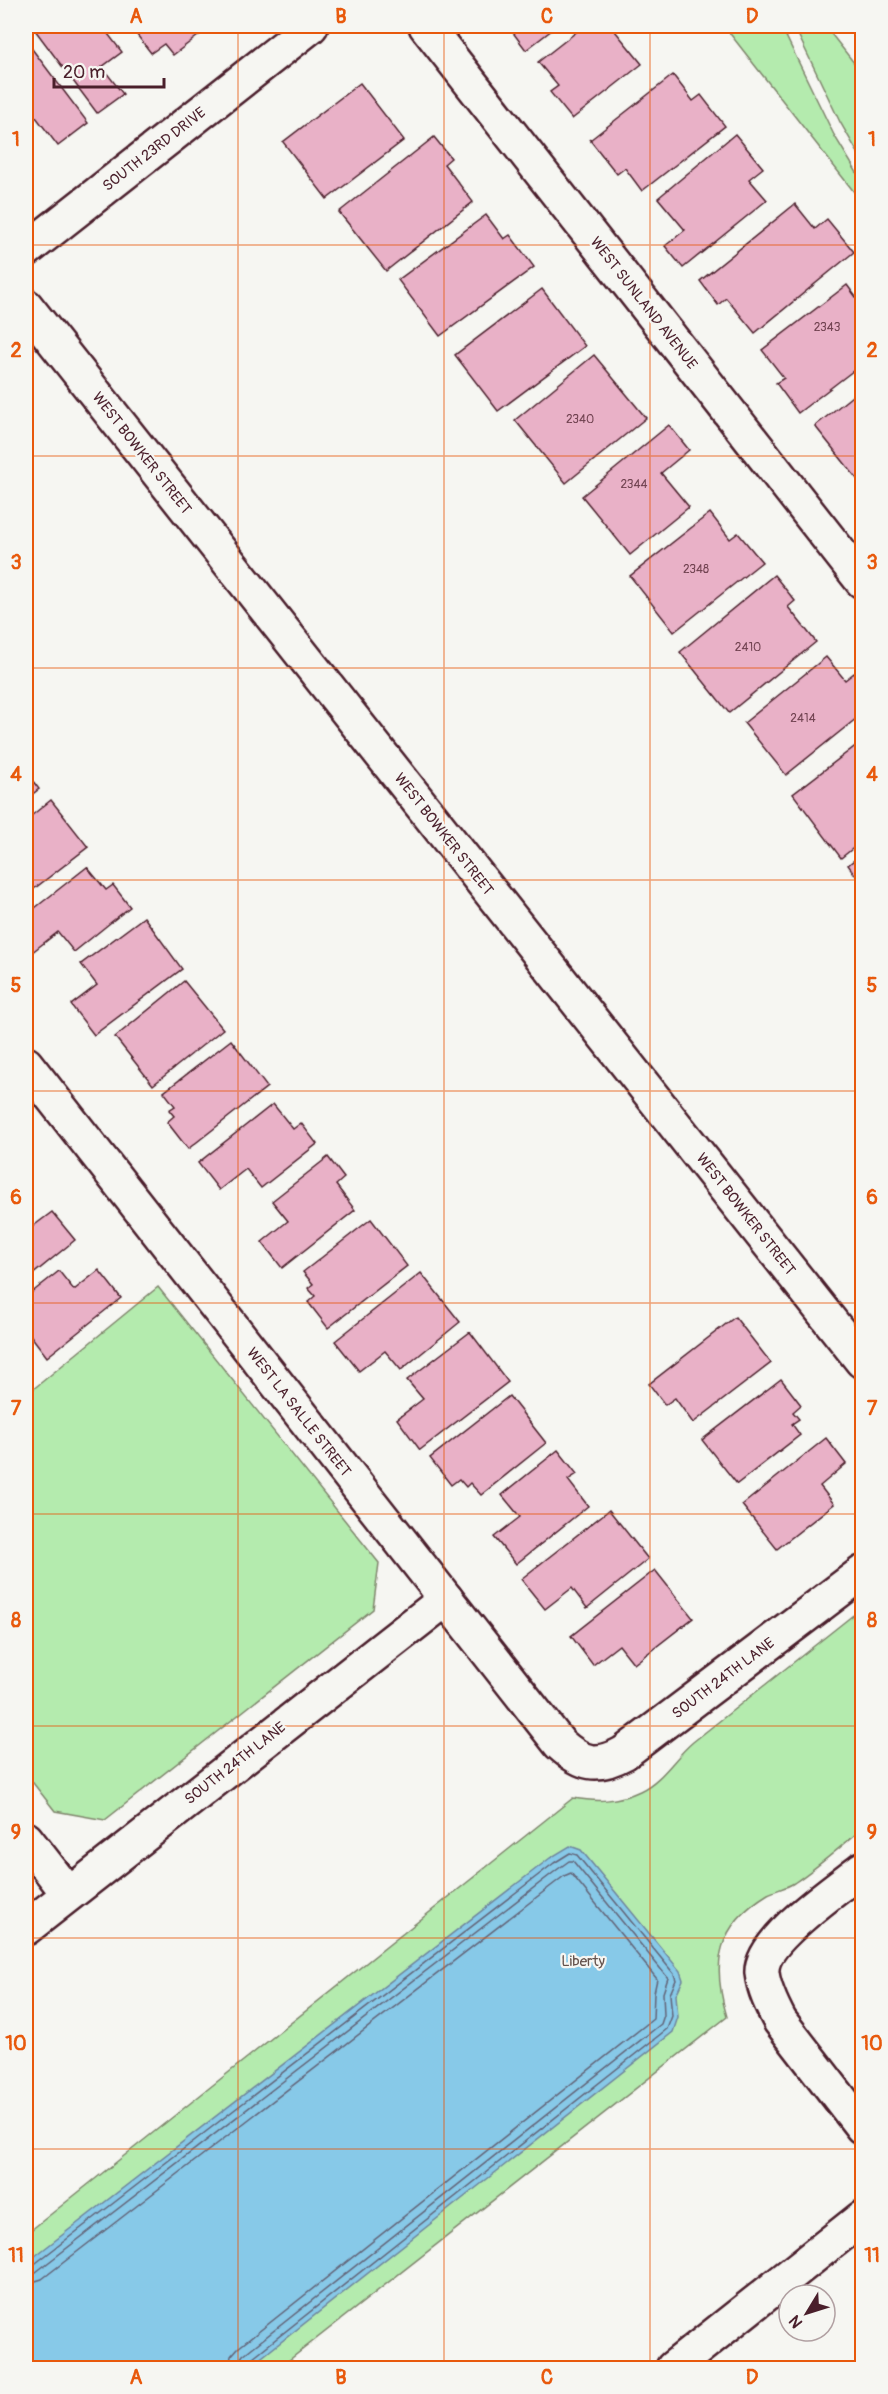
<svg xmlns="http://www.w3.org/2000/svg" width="888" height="2394" font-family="Pangolin,sans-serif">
<rect width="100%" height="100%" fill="#f6f6f2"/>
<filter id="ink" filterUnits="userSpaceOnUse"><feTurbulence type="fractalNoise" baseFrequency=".0167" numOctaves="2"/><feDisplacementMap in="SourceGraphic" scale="12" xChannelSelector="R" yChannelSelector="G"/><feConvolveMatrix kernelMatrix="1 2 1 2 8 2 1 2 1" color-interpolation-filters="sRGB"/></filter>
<g filter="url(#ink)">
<g fill="#b4ebae" stroke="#7f856c" stroke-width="1.5">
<polygon points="724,26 781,26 834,135 862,181 862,202"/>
<polygon points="794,26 825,26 862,73 862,160 840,122"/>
<polygon points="158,1287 379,1563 373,1609 105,1820 55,1811 26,1774 26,1395"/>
<path d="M862 1608V1829C840 1847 818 1867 794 1883 786 1888 776 1890 768 1894 717 1925 711 1963 727 2017L279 2368H26V2234L573 1798C597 1802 617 1802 640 1791 663 1780 674 1758 693 1742 749 1697 806 1653 862 1608Z"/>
</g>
<polygon fill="#87c9e8" stroke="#6f859c" stroke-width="1.5" points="570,1846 581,1850 680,1971 683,1980 676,1995 678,2017 673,2032 248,2368 26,2368 26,2263 550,1858"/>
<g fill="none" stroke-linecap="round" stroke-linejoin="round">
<g stroke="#626377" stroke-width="1.5">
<polyline points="26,2268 32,2266 554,1863 570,1853 577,1855 674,1974 676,1980 670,1994 672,2016 667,2029 248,2361 245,2368"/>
<polyline points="26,2275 36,2272 558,1869 569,1861 573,1861 668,1978 663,1993 664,2015 661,2024 243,2355 238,2362 238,2368"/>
<polyline points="26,2284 42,2279 564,1876 571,1873 657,1979 654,1993 653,2019 238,2348 231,2356 229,2368"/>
</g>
</g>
<g fill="#e9b1c7" stroke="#4a1f2b" stroke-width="1.5">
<polygon points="32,26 102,26 122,52 102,67 123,94 97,113"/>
<polygon points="130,26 196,26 202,33 173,55 164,44 151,53"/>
<polygon points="508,26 557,26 526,50"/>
<polygon points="584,26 611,26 642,64 572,119 550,92 558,86 538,62"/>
<polygon points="26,41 88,123 58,146 36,117 26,125"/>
<polygon points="673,75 693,101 701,95 725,126 642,191 625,168 617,174 590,140"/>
<polygon points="360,83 404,140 327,199 283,142"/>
<polygon points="735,134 763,168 749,179 767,200 683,268 665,246 685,230 658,198"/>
<polygon points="434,137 451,158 444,164 473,202 386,271 339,212"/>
<polygon points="795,204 815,229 827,219 854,252 755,333 726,298 718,305 700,281"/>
<polygon points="486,215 504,239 510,235 534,267 440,336 398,280"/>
<polygon points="847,285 862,305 862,364 798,413 776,383 784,378 762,350"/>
<polygon points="542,289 585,346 498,411 455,355"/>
<polygon points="594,355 646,418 566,483 515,420"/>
<polygon points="862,388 862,485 815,426"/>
<polygon points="669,425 689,450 661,473 689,507 630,555 582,496"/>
<polygon points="710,513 730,539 738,533 762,562 674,632 630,576"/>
<polygon points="774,575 795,601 788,607 816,642 729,713 680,652"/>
<polygon points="826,657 845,680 854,673 862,685 862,714 786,775 744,723"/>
<polygon points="862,741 862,841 841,858 793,794"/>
<polygon points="26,772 39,789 26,799"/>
<polygon points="51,800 88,847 26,895 26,820"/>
<polygon points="862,854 862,884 848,865"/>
<polygon points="87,867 106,890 113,885 130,907 74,952 58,932 31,953 26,945 26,915"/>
<polygon points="144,917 182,969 94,1035 71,1005 97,985 81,964"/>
<polygon points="184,981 223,1029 153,1085 115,1037"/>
<polygon points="231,1040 267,1087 188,1149 167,1122 174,1116 169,1110 175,1106 164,1092"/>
<polygon points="273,1104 293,1129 301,1123 317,1144 261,1188 246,1169 219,1190 198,1163"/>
<polygon points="328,1157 344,1178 336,1185 355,1210 282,1268 262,1242 288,1221 272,1201"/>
<polygon points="52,1212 75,1240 26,1280 26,1227 28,1230"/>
<polygon points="371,1219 407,1266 328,1328 308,1302 315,1296 308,1288 313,1284 303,1272"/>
<polygon points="99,1270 121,1298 47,1357 28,1332 26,1333 26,1297 59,1271 74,1290"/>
<polygon points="421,1273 460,1322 401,1370 385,1351 359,1371 335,1341"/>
<polygon points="735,1317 771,1363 693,1423 675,1398 665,1405 649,1384"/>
<polygon points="470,1332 508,1382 420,1450 397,1419 423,1399 407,1380"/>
<polygon points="781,1379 801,1405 793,1412 799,1419 792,1424 800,1435 737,1484 702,1440"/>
<polygon points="509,1396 546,1443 481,1495 470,1483 466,1487 459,1479 451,1485 430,1458"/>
<polygon points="826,1438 846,1464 820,1486 834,1504 777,1549 742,1505"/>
<polygon points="558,1450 577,1474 568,1480 588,1506 516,1564 494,1537 520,1517 502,1495"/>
<polygon points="609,1510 648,1559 587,1608 572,1588 545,1609 521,1579"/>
<polygon points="655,1570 693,1618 634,1664 619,1645 593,1665 571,1636"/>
</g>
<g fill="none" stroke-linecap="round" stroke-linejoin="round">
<g stroke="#4a1f2b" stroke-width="38">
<g id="minor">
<polyline points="426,26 862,581"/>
<polyline points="26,250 311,26"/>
<polyline points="26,306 862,1361"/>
<path d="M26 1064 560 1744C582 1764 597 1768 624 1753L862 1573"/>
<polyline points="26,1839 68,1893"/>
<path d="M862 1869C838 1888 759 1941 762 1973 764 1990 772 2006 780 2021L862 2127"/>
<polyline points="26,1928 446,1599"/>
<polyline points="673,2368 862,2218"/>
</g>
</g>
<use href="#minor" stroke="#f6f6f2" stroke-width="33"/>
</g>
</g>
<path fill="none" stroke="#e8590c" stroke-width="1.5" stroke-opacity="0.55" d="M238 26V2368M444 26V2368M650 26V2368M26 245H862M26 456H862M26 668H862M26 880H862M26 1091H862M26 1303H862M26 1514H862M26 1726H862M26 1938H862M26 2149H862"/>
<g text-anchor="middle" stroke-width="4.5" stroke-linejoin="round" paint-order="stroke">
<g font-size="12" fill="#724452">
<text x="827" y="331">2343</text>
<text x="580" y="423">2340</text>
<text x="634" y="488">2344</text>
<text x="696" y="573">2348</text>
<text x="748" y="651">2410</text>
<text x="803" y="722">2414</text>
</g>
<g font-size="15" fill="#4a1f2b" stroke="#f6f6f2">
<text transform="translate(154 149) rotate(-38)" y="5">SOUTH 23RD DRIVE</text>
<text transform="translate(644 303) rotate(52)" y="5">WEST SUNLAND AVENUE</text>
<text transform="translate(142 453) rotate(52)" y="5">WEST BOWKER STREET</text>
<text transform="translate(444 834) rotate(52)" y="5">WEST BOWKER STREET</text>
<text transform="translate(746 1214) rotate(52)" y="5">WEST BOWKER STREET</text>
<text transform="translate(299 1412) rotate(52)" y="5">WEST LA SALLE STREET</text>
<text transform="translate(723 1678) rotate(-37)" y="5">SOUTH 24TH LANE</text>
<text transform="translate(235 1763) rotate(-38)" y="5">SOUTH 24TH LANE</text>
</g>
<g font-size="15" fill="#64524c" stroke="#f6f6f2">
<text x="583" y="1966">Liberty</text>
</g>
</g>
<rect width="888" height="2394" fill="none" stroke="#f6f6f2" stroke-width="66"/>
<g transform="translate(807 2313) rotate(232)"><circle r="28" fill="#f6f6f2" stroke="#b1a0a2" stroke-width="1.5"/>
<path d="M0-4.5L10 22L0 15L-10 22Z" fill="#4a1f2b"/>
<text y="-9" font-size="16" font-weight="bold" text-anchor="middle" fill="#4a1f2b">N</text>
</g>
<path d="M54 78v9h110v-9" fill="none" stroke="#4a1f2b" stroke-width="3"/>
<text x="63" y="78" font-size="18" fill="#4a1f2b" stroke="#f6f6f2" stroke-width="4.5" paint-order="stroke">20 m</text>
<rect x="33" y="33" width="822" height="2328" fill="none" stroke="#e8590c" stroke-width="2"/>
<g font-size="20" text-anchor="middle" font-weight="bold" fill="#e8590c">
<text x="136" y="23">A</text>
<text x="341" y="23">B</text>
<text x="547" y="23">C</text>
<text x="752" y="23">D</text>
<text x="16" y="146">1</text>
<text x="872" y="146">1</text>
<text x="16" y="357">2</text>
<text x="872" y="357">2</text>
<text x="16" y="569">3</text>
<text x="872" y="569">3</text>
<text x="16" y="781">4</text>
<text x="872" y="781">4</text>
<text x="16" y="992">5</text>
<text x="872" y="992">5</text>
<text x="16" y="1204">6</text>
<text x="872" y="1204">6</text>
<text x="16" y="1415">7</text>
<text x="872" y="1415">7</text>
<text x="16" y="1627">8</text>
<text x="872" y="1627">8</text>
<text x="16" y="1839">9</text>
<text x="872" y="1839">9</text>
<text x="16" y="2050">10</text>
<text x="872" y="2050">10</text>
<text x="16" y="2262">11</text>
<text x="872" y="2262">11</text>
<text x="136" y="2384">A</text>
<text x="341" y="2384">B</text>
<text x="547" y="2384">C</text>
<text x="752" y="2384">D</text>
</g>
</svg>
